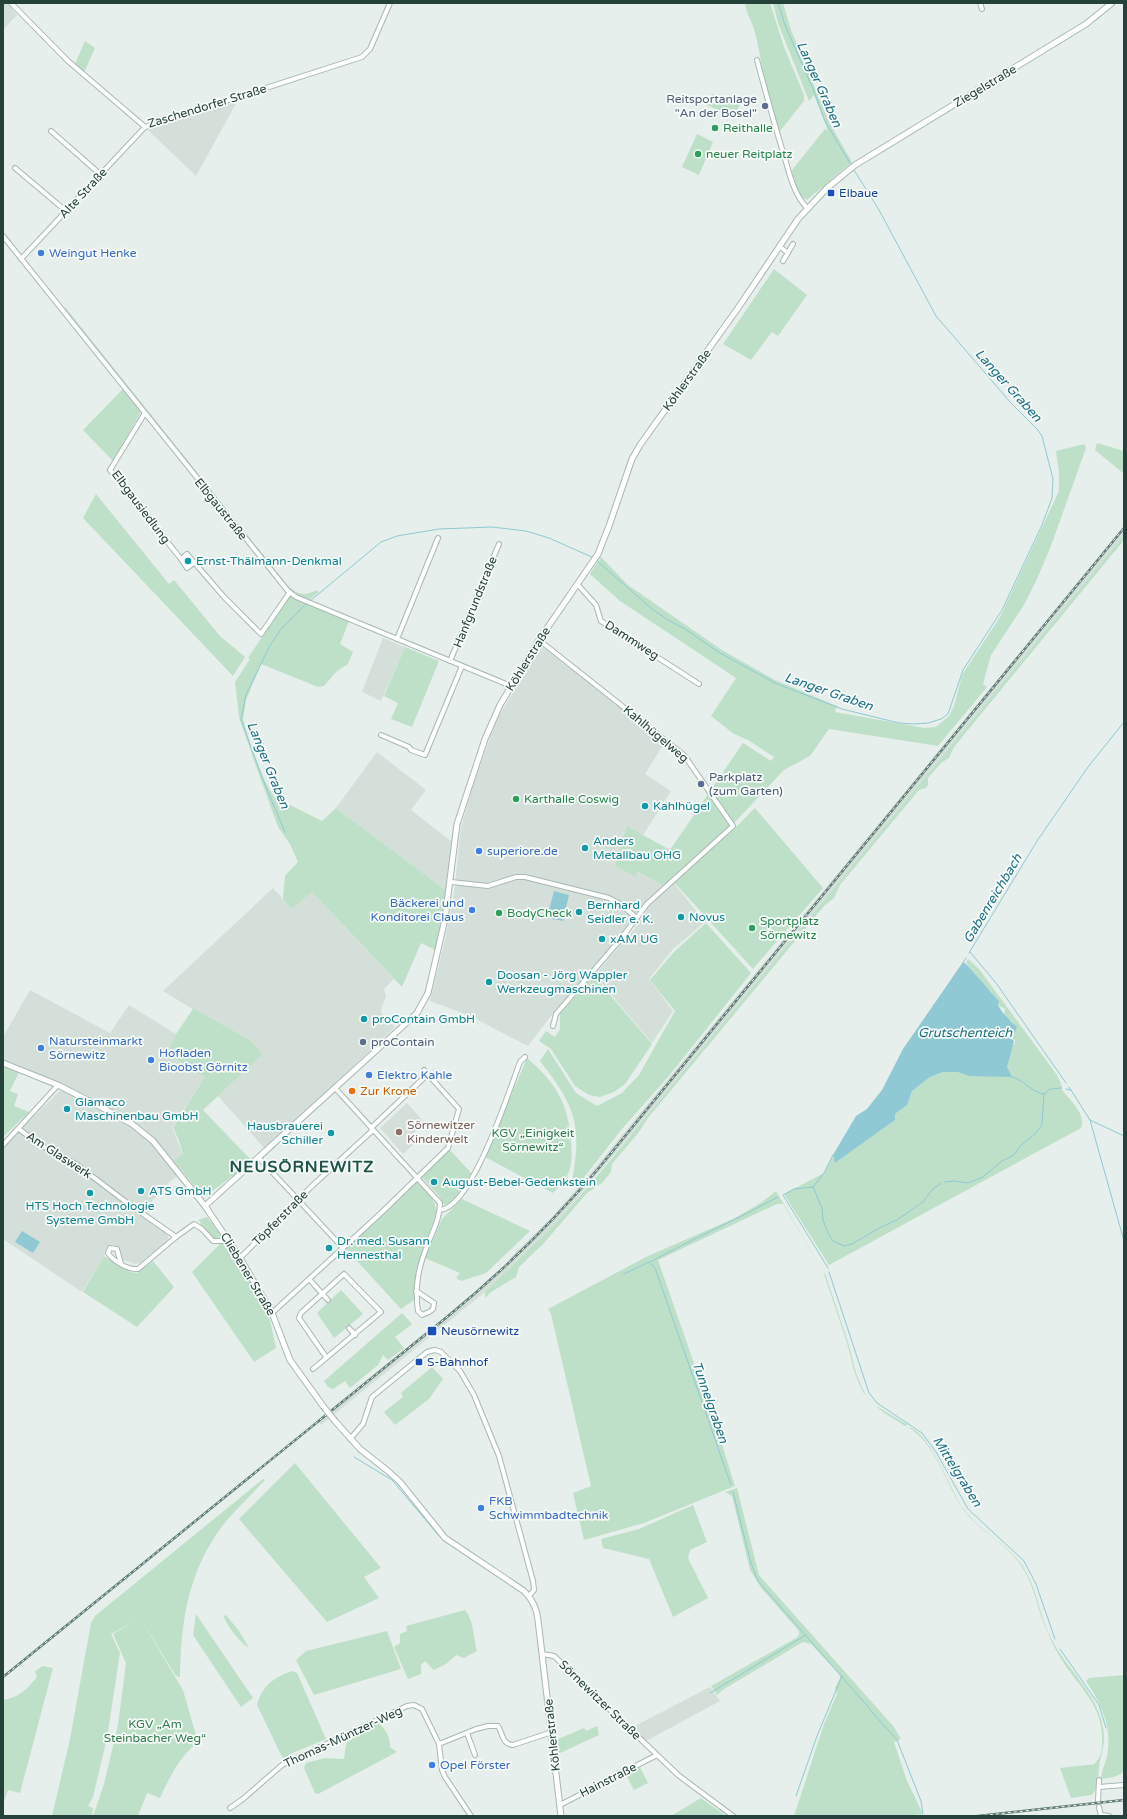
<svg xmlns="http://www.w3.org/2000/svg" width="1127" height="1819" font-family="'Varela Round',sans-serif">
<rect width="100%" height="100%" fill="#e6efeb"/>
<g fill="#d4dfda">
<polygon points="3,3 7,3 17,15 3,30"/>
<polygon points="239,98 196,176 148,130 149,127"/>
<polygon points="1124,526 1124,535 650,1112 555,1224 485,1292 321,1425 317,1420 479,1289 510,1261 509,1259 551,1218 599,1163"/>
<polygon points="383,638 405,647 381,701 362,692"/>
<polygon points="541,646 665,742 645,774 671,791 643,835 627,827 637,872 664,886 637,914 592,971 558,1007 528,1046 470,1016 430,1001 445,940 454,893 461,827 473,786 492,732 499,716"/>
<polygon points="377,752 426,790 411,810 452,842 447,891 336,808"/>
<polygon points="674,883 705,922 673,949 649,979 673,1011 652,1043 595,975 640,922 646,907"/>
<polygon points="273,888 292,909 312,892 394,979 384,989 386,996 381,1010 382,1014 395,1027 265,1149 218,1096 263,1054 250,1040 163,991"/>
<polygon points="30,990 110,1033 129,1005 176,1034 166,1054 205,1077 172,1127 183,1155 169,1165 177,1176 161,1189 146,1210 153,1223 166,1232 169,1239 140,1263 135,1264 123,1260 119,1247 112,1244 108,1247 104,1256 82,1292 3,1239 3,1146 65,1086 3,1060 3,1037"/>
<polygon points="407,1103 425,1123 411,1135 417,1141 403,1154 380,1128"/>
<polygon points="710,1687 720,1701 646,1741 631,1728"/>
</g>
<g fill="#bfe0c8">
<path d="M745 3H770L784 47 804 95V101L780 131C765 102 763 61 754 29 751 20 746 13 745 3Z"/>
<polygon points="773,3 783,3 791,30 830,124 852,162 807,200 799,195 793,181 795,180 795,178 793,179 792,170 825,129 828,131 814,95 809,101 778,23"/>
<polygon points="85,41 95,48 84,73 75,64"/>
<polygon points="712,94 741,102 734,117 707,105"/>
<polygon points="697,134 713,142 699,175 682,167"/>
<polygon points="774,269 807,295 778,336 772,332 751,360 723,344"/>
<path d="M65 307 288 586C297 594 305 597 316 590L319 592 309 600 298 595 283 583 63 309Z"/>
<polygon points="123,389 141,412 113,461 83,430"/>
<polygon points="1097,443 1124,451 1124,474 1095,450"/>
<polygon points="1084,444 1086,448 1051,546 1037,579 1024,605 991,655 983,684 987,687 938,746 829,729 810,756 784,770 735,822 664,886 638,872 635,876 615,866 627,826 670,850 743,743 771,761 774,757 748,740 734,734 711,716 736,678 620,601 590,574 601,557 628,585 722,650 775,680 837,706 835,712 924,728 936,727 949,716 954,706 962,675 1000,617 1059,491 1059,472 1056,451"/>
<polygon points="96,494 169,584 174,580 220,636 245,657 233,676 83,518"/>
<polygon points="1124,535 1124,540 954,747 949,758 941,763 928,778 928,785 926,788 919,790 840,885 834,898 824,906 648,1118 639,1132 612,1164 611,1172 602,1183 587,1193 544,1243 519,1267 516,1277 491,1292 485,1298 485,1292 555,1224 604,1168"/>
<polygon points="289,596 349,621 340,644 353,652 348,664 337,671 324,686 318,687 261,664 246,700 243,719 252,749 264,779 274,797 322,821 336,808 447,891 442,923 435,950 421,943 402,987 312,892 292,909 283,899 285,876 298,862 290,844 278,827 257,769 239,717 235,682 250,659 248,658"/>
<polygon points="405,647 439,661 412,727 391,719 398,703 384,696"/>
<polygon points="755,808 823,888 753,969 673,881 734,829"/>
<path d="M706 923 751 973 668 1077 621 1130 579 1184 571 1185C583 1126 576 1107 540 1061L548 1049 576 1093 597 1106 622 1093 639 1075 675 1011 650 980 674 952Z"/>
<path d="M968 959 979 969 1057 1075 1062 1086V1090C1070 1100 1087 1115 1081 1128L829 1265 784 1194 824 1173 833 1155 835 1163 895 1120V1114L907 1105 912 1091 930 1077 943 1072H958L1015 1044V1040L1008 1037 1016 1027 1012 1021 1004 1017 1005 1009 998 1005 999 1001 966 963Z"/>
<polygon points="594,976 652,1044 625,1084 614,1092 600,1097 589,1095 575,1086 551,1049 539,1041 546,1031 555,1037 560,1029 560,1014"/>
<polygon points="163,991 250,1040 263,1054 203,1110 252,1161 206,1196 201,1194 174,1161 183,1154 179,1141 173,1127 205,1077 166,1054 176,1034 193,1009"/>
<path d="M527 1058C556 1083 569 1104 571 1143 572 1155 573 1168 565 1179 562 1184 557 1189 553 1193L485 1157Z"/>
<polygon points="3,1066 19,1072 10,1091 18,1094 14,1106 29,1112 3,1137"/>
<polygon points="449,1149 473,1175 456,1199 447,1206 444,1205 439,1196 422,1177"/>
<path d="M416 1181C426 1191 438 1200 436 1215 425 1245 414 1267 415 1299L401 1309 345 1248Z"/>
<polygon points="776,1191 826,1276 848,1342 856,1373 866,1396 873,1404 908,1425 905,1426 883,1412 869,1400 863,1392 855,1374 847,1343 823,1271 783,1204 777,1204 658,1260 719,1435 735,1486 644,1523 584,1540 573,1493 591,1486 551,1314 548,1309 648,1256 735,1218 759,1204"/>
<polygon points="462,1199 530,1231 486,1273 461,1281 456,1278 460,1273 425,1258 442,1219"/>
<path d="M207 1217 223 1238C212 1244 206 1231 200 1224L201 1223 198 1220Z"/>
<polygon points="227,1242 244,1269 269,1316 276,1348 254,1362 192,1272 221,1243"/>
<polygon points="104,1256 130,1272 137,1273 153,1261 174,1287 137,1327 83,1292"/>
<polygon points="341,1290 363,1314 334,1338 317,1313"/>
<polygon points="402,1313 412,1324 395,1337 404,1348 388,1360 383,1355 378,1365 350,1388 345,1381 333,1389 328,1387 324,1381"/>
<polygon points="432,1367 443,1379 429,1399 395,1425 384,1412 403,1397 401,1393"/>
<path d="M908 1427C929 1430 951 1491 963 1508 979 1531 1006 1543 1022 1565 1037 1587 1039 1615 1051 1638 1067 1671 1104 1698 1104 1738 1104 1748 1100 1758 1099 1767 1098 1776 1099 1790 1091 1795L1071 1798 1060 1768 1096 1764H1094C1101 1758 1102 1751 1102 1742 1104 1711 1084 1691 1067 1668 1059 1656 1052 1644 1047 1631 1037 1609 1034 1583 1020 1564 1005 1542 978 1531 963 1509 945 1483 937 1445 908 1427Z"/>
<polygon points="295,1463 381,1568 364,1577 379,1598 327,1622 239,1519"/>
<path d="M263 1479 265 1480C251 1495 236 1509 223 1525 188 1572 181 1620 180 1677L176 1676 140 1618 183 1690 198 1742C179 1757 170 1777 160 1798L147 1793 138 1816H93L104 1784 118 1725 126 1663 113 1634 135 1621 111 1634 120 1653 107 1738 93 1797 88 1806 93 1808 92 1816H52L70 1739 91 1623 95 1616Z"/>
<polygon points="737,1488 759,1575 894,1727 901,1739 894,1742 907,1781 923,1814 906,1816 794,1816 824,1724 837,1694 835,1688 840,1678 839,1674 811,1644 803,1642 724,1689 717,1695 711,1686 796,1638 799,1635 799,1631 762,1589 750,1570 732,1496 725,1492"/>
<polygon points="693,1505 707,1542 690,1550 688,1558 708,1598 673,1617 649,1559 603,1548 601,1539 639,1529"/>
<path d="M465 1610C474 1620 473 1637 477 1651L464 1658 456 1655 446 1664 434 1670 425 1661 421 1665V1674L408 1679 394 1647 400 1643V1634L407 1631 406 1626Z"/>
<polygon points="196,1614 253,1698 241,1707 193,1635"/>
<path d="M226 1615 239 1631 249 1648C242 1645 225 1624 224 1616Z"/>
<polygon points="387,1631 401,1669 314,1695 296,1660 306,1651"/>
<path d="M43 1666 53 1668 20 1793 8 1790 3 1804V1700C21 1696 25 1691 37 1677L35 1671Z"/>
<path d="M292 1671 297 1673 326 1739 290 1754 283 1759 257 1705C262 1686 274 1677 292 1671Z"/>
<path d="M1124 1675V1772L1114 1777 1102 1779 1101 1778C1102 1769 1107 1760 1108 1750 1111 1724 1100 1702 1086 1681L1089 1678Z"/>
<path d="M377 1723C385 1726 391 1739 390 1747L397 1752 318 1794 315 1793 304 1768 306 1763 325 1758 344 1759C345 1753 345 1746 348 1740 352 1731 368 1725 377 1723Z"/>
<polygon points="597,1726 599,1735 558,1754 556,1740 584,1728 586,1731"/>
<polygon points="640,1767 648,1783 634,1790 626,1775"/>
<polygon points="701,1798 726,1816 671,1816"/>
</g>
<g fill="#8ec9d4">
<polygon points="554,891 569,895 563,921 547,918"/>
<path d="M963 962C968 964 993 995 999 1001L998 1005C1003 1015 1010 1020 1017 1027L1015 1032 1009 1037 1014 1041 1007 1067 1012 1077 969 1076 958 1072H943L930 1077 912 1091 907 1105 895 1114V1120L835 1163 833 1155 856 1116 867 1109 882 1090 903 1049Z"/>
<polygon points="22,1231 40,1242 33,1253 15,1242"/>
</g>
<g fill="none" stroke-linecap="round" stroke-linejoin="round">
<g stroke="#8ec9d4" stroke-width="1">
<polyline points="778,3 785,25 813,89 825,121 851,165"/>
<polyline points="596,560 652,609 668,620 685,629 720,653 775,683 842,709 899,723 913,724 928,723 941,719 948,714 963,670 1002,610 1042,525 1052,498 1053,479 1042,436 1037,429 1011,403 936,316 879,210 854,170"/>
<polyline points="310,601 381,542 397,536 439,529 492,527 526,531 549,538 594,558"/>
<polyline points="285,832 263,780 241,720 246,695 269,647 281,629 307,603"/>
<polyline points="970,952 996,983 1066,1083"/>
<polyline points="969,953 1037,841 1088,767 1124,722"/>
<polyline points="963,963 966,958"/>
<path d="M1012 1077C1024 1080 1031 1092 1044 1094L1050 1089 1061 1088"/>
<polyline points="1069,1087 1090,1120 1124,1241"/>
<polyline points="1066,1089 1070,1090"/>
<polyline points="1090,1120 1124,1136"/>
<polyline points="945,1182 953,1181 968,1183 983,1177 1002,1161 1014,1155 1021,1145 1035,1134 1042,1125 1044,1094"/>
<polyline points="813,1187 822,1208 823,1220 828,1233 833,1241 844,1246 852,1244 881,1227 897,1220 923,1202 932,1190 941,1183"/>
<path d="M650 1262C692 1239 736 1220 778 1197"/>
<polyline points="828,1268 783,1195 794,1189 813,1187 824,1173 833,1155"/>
<polyline points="829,1272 869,1393 877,1403 922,1433 936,1452 968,1509 1024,1561 1036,1584 1055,1639"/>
<polyline points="624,1274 649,1262 655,1268 731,1485"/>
<polyline points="354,1457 392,1480 440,1537"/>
<polyline points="733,1492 751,1563 758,1581 870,1709"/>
<polyline points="1060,1649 1099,1705 1106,1728"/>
<polyline points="710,1693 806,1635"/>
<polyline points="870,1710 897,1740 921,1801 923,1814"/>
<polyline points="796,1796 817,1736 842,1676"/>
</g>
<g stroke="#a8b8b2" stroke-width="6">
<g id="minor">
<polyline points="11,3 68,61 145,127"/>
<polyline points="980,3 982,9"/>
<path d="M757 60C765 90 773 119 782 149 789 170 792 192 807 208"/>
<polyline points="51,131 100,174"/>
<polyline points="15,168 66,211"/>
<polyline points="3,236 288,591 296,597 511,686"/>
<polyline points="779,246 788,253"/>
<polyline points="21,259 145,127 362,57 370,49 390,3"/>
<polyline points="783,261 793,244"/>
<polyline points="145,413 110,470 181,559 187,554 224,597 261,634 290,592"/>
<polyline points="181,559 187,568 195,562"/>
<polyline points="578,585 596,605 601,621 699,684"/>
<polyline points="397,639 438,538"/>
<polyline points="539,640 684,755 733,826 647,904 620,940 556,1014 553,1026"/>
<polyline points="450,661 499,544"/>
<polyline points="381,735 409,747 411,750 425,755 462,666"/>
<polyline points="451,882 488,886 516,877 525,877 609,898 620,904 637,918"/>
<path d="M335 1088 440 1203C440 1217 434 1229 429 1241 419 1265 414 1286 418 1311L422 1315 429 1312 433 1309 434 1303 416 1291"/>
<polyline points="371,1128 428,1074"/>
<path d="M19 1129 40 1145 76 1164 126 1202 176 1237 138 1269C128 1270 113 1261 108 1253L110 1248 117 1249 121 1264"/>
<polyline points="3,1145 58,1085"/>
<polyline points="259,1158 343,1248"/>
<path d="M440 1210C472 1208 509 1091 520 1062L525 1057"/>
<polyline points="176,1237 194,1224 202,1229 213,1241 222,1241 227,1238"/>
<polyline points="240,1258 313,1185 373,1130"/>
<polyline points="309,1279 328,1300"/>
<polyline points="272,1313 380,1214 448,1148 459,1109 424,1070"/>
<polyline points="349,1328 355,1335"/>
<polyline points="313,1369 381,1312 344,1274 301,1313 299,1318 326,1357"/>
<polyline points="350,1439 363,1424 372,1397 427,1352 435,1350 441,1352 460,1371 474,1395 499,1456 533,1581 534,1590 529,1596"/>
<polyline points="542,1654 554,1656 678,1775 733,1816"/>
<polyline points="467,1733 475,1755"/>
<path d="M439 1744 476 1729 488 1726H498C503 1734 502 1744 513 1745L552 1732"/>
<polyline points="1099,1787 1124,1785"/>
<polyline points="1098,1802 1099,1780"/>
<polyline points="560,1805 657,1755"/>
<polyline points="1099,1807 1101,1816"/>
<polyline points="230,1808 243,1799 282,1765 407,1706 414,1705 422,1709 439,1744 442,1770 445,1777 471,1816"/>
<polyline points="1101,1815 1109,1816"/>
</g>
</g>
<g stroke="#a8b8b2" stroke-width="7">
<g id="tertiary">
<polyline points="3,1063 58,1085 101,1107 132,1124 153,1141 205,1206 240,1258 272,1313 290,1360 323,1406"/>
<polyline points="205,1206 403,1026 417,1013 428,993 445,919 457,824 485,739 500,705 539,640 598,554 609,526 632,459 640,445 738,308 798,219 827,188 855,165 1050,46 1086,24 1112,3"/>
<path d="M335 1421 360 1449 388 1471 400 1482 445 1538 524 1591C533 1600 537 1609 538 1620L561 1816"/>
</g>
</g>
<use href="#minor" stroke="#fff" stroke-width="4"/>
<use href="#tertiary" stroke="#fff" stroke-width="5"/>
<g stroke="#5f7d75" stroke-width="2.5">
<g id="rail">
<path d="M3 1677 447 1317C502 1272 552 1223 598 1169L1124 528"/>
<polyline points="978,1816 1124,1800"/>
</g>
</g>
<use href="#rail" stroke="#f7fbf9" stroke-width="1" stroke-dasharray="3" stroke-linecap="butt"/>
<g stroke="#a8b8b2" stroke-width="7" stroke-linecap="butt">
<polyline id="tertiary-bridge" points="323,1406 335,1421"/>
</g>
<use href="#tertiary-bridge" stroke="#fff" stroke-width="5"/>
</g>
<g fill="#5c6f8a" stroke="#f7fbf9" stroke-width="1.5">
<circle cx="765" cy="106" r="4"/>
<circle cx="701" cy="784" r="4"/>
<circle cx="363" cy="1042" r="4"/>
</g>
<g fill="#2e9e5b" stroke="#f7fbf9" stroke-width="1.5">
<circle cx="715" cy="128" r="4"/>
<circle cx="698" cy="154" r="4"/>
<circle cx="516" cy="799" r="4"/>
<circle cx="499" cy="913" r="4"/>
<circle cx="752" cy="928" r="4"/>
</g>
<g fill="#1a4fb4" stroke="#f7fbf9" stroke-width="1.5">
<rect x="827" y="189" width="8" height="8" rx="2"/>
<rect x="427" y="1326" width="10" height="10" rx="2"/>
<rect x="415" y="1358" width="8" height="8" rx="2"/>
</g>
<g fill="#3f7fe0" stroke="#f7fbf9" stroke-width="1.5">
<circle cx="41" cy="253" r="4"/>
<circle cx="479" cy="851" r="4"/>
<circle cx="472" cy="910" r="4"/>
<circle cx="41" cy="1048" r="4"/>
<circle cx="151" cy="1060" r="4"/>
<circle cx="369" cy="1075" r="4"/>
<circle cx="481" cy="1508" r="4"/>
<circle cx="432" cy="1765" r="4"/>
</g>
<g fill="#0f9aa8" stroke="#f7fbf9" stroke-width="1.5">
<circle cx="188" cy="561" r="4"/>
<circle cx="645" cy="806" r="4"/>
<circle cx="585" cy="848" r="4"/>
<circle cx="579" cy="912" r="4"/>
<circle cx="681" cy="917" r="4"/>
<circle cx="602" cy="939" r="4"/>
<circle cx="489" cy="982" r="4"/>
<circle cx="364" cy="1019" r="4"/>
<circle cx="67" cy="1109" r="4"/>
<circle cx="331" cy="1133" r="4"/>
<circle cx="434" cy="1182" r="4"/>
<circle cx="141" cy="1191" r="4"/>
<circle cx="90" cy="1193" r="4"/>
<circle cx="329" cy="1248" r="4"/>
</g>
<circle fill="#e8710a" stroke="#f7fbf9" stroke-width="1.5" cx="352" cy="1091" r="4"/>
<circle fill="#8d6e63" stroke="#f7fbf9" stroke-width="1.5" cx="399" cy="1132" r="4"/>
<g text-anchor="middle" stroke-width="3.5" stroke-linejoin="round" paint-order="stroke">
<g font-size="12" fill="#24423a" stroke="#f7fbf9">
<text transform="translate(985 86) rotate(-31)" y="4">Ziegelstraße</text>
<text transform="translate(207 106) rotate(-17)" y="4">Zaschendorfer Straße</text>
<text transform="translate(83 193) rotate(-47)" y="4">Alte Straße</text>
<text transform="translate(687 380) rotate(-54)" y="4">Köhlerstraße</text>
<text transform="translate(141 507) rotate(53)" y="4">Elbgausiedlung</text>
<text transform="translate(221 509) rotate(51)" y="4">Elbgaustraße</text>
<text transform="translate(475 602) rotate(-68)" y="4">Hanfgrundstraße</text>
<text transform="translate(632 640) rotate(33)" y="4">Dammweg</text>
<text transform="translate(528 659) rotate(-58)" y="4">Köhlerstraße</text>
<text transform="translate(656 734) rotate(40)" y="4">Kahlhügelweg</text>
<text transform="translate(59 1155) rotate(33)" y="4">Am Glaswerk</text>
<text transform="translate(280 1218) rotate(-45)" y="4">Töpferstraße</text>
<text transform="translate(248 1274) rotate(59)" y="4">Cliebener Straße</text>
<text transform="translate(600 1700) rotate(44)" y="4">Sörnewitzer Straße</text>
<text transform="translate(552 1735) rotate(-96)" y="4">Köhlerstraße</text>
<text transform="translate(343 1737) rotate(-25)" y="4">Thomas-Müntzer-Weg</text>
<text transform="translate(608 1780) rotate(-27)" y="4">Hainstraße</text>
</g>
<g font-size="12" fill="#4e5e75" stroke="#f7fbf9" text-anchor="start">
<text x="757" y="103" text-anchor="end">Reitsportanlage<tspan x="757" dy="14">"An der Bosel"</tspan></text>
<text x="709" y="781">Parkplatz<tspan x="709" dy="14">(zum Garten)</tspan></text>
<text x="371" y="1046">proContain</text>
</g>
<g font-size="12" fill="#27864d" stroke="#f7fbf9" text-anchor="start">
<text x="723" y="132">Reithalle</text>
<text x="706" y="158">neuer Reitplatz</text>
<text x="524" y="803">Karthalle Coswig</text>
<text x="507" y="917">BodyCheck</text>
<text x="760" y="925">Sportplatz<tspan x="760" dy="14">Sörnewitz</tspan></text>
</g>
<g font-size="12" fill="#164399" stroke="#f7fbf9" text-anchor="start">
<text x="839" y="197">Elbaue</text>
<text x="441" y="1335">Neusörnewitz</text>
<text x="427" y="1366">S-Bahnhof</text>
</g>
<g font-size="12" fill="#366cbe" stroke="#f7fbf9" text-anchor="start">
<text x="49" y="257">Weingut Henke</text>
<text x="487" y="855">superiore.de</text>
<text x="464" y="907" text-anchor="end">Bäckerei und<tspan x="464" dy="14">Konditorei Claus</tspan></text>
<text x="49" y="1045">Natursteinmarkt<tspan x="49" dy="14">Sörnewitz</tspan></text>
<text x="159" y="1057">Hofladen<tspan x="159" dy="14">Bioobst Görnitz</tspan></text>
<text x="377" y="1079">Elektro Kahle</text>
<text x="489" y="1505">FKB<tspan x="489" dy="14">Schwimmbadtechnik</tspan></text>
<text x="440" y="1769">Opel Förster</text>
</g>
<g font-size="12" fill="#0d838f" stroke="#f7fbf9" text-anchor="start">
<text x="196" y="565">Ernst-Thälmann-Denkmal</text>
<text x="653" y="810">Kahlhügel</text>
<text x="593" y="845">Anders<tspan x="593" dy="14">Metallbau OHG</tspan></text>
<text x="587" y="909">Bernhard<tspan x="587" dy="14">Seidler e. K.</tspan></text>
<text x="689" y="921">Novus</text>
<text x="610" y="943">xAM UG</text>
<text x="497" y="979">Doosan - Jörg Wappler<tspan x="497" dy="14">Werkzeugmaschinen</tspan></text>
<text x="372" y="1023">proContain GmbH</text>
<text x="75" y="1106">Glamaco<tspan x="75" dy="14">Maschinenbau GmbH</tspan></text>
<text x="323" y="1130" text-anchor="end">Hausbrauerei<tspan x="323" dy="14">Schiller</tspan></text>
<text x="442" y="1186">August-Bebel-Gedenkstein</text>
<text x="149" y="1195">ATS GmbH</text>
<text x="90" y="1210" text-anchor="middle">HTS Hoch Technologie<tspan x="90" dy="14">Systeme GmbH</tspan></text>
<text x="337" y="1245">Dr. med. Susann<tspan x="337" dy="14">Hennesthal</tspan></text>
</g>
<g font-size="12" fill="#c56008" stroke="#f7fbf9" text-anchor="start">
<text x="360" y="1095">Zur Krone</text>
</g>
<g font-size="12" fill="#785e54" stroke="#f7fbf9" text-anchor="start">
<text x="407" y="1129">Sörnewitzer<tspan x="407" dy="14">Kinderwelt</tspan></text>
</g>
<g font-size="12" fill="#2d7a4b" stroke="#f7fbf9">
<text x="533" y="1137">KGV „Einigkeit<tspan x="533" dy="14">Sörnewitz“</tspan></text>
<text x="155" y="1728">KGV „Am<tspan x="155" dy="14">Steinbacher Weg“</tspan></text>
</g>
<g font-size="13" font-style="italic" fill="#1c6f80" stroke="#f7fbf9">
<text transform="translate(820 84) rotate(66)" y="5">Langer Graben</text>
<text transform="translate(1009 385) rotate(48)" y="5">Langer Graben</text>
<text transform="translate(829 691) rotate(19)" y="5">Langer Graben</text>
<text transform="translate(269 765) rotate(68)" y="5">Langer Graben</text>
<text transform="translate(992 898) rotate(-59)" y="5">Gabenreichbach</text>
<text x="965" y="1037">Grutschenteich</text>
<text transform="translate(711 1402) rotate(71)" y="5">Tunnelgraben</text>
<text transform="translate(958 1471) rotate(58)" y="5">Mittelgraben</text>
</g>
<g font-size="16" font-weight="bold" letter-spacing="1" fill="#1f5548" stroke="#f7fbf9">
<text x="302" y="1172">NEUSÖRNEWITZ</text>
</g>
</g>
<rect width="1127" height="1819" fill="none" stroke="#24423a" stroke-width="8"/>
</svg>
